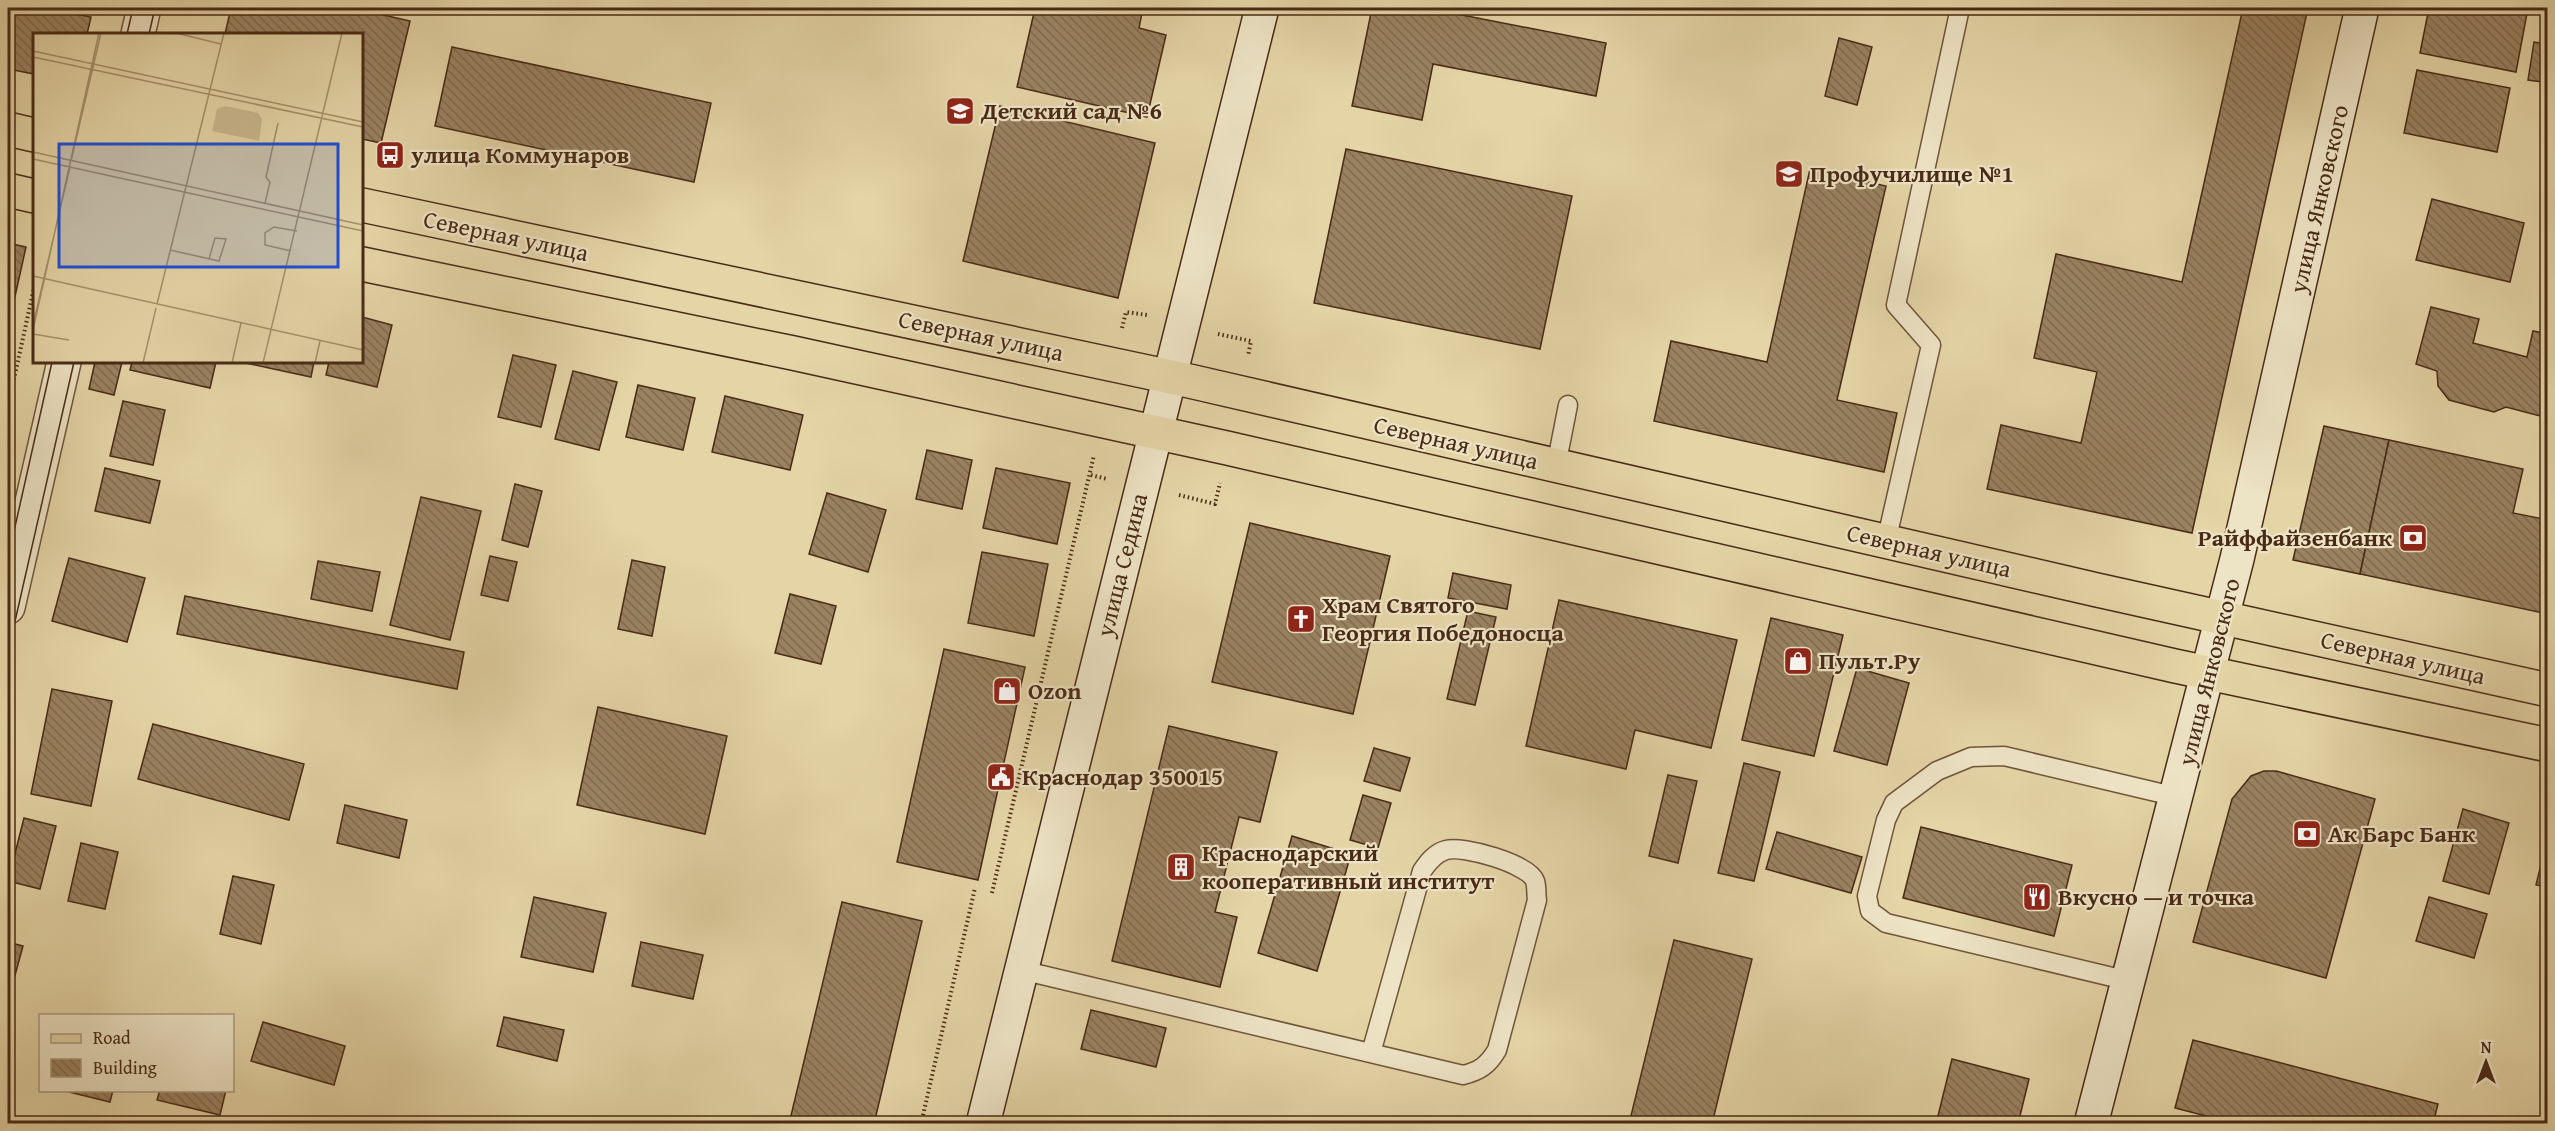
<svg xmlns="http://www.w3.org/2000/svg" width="2555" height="1131" font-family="'Gentium Book Plus',serif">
<defs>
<pattern id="building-back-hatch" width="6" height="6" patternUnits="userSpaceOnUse" patternTransform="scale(1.5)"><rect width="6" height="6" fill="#9a8261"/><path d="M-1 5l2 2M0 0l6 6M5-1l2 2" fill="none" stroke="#806b4f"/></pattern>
</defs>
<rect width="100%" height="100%" fill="#e4d4a6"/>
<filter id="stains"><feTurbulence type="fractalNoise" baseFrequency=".00333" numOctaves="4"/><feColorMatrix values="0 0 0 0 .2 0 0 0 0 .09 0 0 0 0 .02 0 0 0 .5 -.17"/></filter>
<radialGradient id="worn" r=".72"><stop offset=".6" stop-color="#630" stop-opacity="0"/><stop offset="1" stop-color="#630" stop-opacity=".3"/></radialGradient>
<g fill="url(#building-back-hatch)" stroke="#492a16" stroke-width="1.5">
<polygon points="8,8 43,8 91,17 87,34 34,34 34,74 8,69"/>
<polygon points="231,8 353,8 410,21 381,143 362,139 362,34 225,34"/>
<polygon points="1035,8 1061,12 1063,8 1143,8 1139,28 1166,35 1147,117 1017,87"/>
<polygon points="1372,8 1426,8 1606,43 1596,96 1433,64 1422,120 1352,106"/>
<polygon points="2243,8 2308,8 2192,533 1987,489 2001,425 2081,443 2097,372 2034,358 2056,254 2182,282"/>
<polygon points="2429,8 2528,8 2516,72 2420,53"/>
<polygon points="1839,38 1872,47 1857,105 1825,96"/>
<polygon points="2534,42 2548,44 2548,83 2528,80"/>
<polygon points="452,47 711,103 694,182 435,126"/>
<polygon points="2417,70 2510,88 2497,152 2404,133"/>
<polygon points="1000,106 1155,143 1118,298 963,261"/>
<polygon points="1346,149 1572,196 1540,349 1314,303"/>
<polygon points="1810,169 1886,186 1837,400 1897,413 1884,472 1654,421 1671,341 1767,362"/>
<polygon points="2432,199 2524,223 2510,282 2416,260"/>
<polygon points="8,243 26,247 8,328"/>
<polygon points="2431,307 2479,319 2473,343 2527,357 2533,331 2548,334 2548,418 2506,407 2494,412 2449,400 2438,386 2437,371 2416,364"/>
<polygon points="362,317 392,325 377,387 326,375 329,362 362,362"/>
<polygon points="513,355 556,365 541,427 498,417"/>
<polygon points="95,362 122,362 114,395 89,389"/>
<polygon points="132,362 216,362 210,388 130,370"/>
<polygon points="241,362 314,362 311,377"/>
<polygon points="573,371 617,382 599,450 555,439"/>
<polygon points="638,385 695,398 683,450 626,437"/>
<polygon points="725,396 803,415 790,470 712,452"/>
<polygon points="123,401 165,410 153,465 110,456"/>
<polygon points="2324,426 2389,440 2360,574 2293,560"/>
<polygon points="2389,440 2523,469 2513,513 2548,520 2548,614 2360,574"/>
<polygon points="927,450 972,460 962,509 916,499"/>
<polygon points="105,468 160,481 150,523 95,511"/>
<polygon points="996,468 1070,483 1057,544 983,528"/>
<polygon points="515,484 542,491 528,547 502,540"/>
<polygon points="827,493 886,510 868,572 809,554"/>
<polygon points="421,497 481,511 450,640 390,625"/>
<polygon points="1250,523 1390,556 1353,714 1212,682"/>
<polygon points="982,552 1048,564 1034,636 968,623"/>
<polygon points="490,556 517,562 508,601 481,595"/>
<polygon points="69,558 145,578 127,642 52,621"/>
<polygon points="632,560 665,567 652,636 618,629"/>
<polygon points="318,561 380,572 372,611 311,599"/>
<polygon points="1453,573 1511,585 1507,609 1448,598"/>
<polygon points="790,594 836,606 821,664 775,653"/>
<polygon points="185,596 464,652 457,689 177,634"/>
<polygon points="1559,600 1737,640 1711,748 1635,730 1626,769 1526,746"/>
<polygon points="1468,611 1496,617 1475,705 1447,699"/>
<polygon points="1771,618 1843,635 1814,756 1742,740"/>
<polygon points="944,649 1025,667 978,880 897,862"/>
<polygon points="1857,668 1909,683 1887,765 1834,751"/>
<polygon points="52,689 112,701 91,806 31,794"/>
<polygon points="598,707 727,736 705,834 577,805"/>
<polygon points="153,724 304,764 289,820 138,779"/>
<polygon points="1169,726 1277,752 1260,822 1239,817 1215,912 1237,917 1220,987 1112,961"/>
<polygon points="1374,748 1410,758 1400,791 1364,781"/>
<polygon points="1744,763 1780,772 1754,881 1718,873"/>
<polygon points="2264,771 2276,771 2375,799 2326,978 2193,942 2232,799 2251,776"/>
<polygon points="1668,775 1697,781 1678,863 1649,856"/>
<polygon points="1363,795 1391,803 1378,848 1350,840"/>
<polygon points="345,805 407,820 399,858 337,843"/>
<polygon points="2463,809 2509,823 2489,894 2443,881"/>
<polygon points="24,818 56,826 40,889 8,881"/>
<polygon points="1921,827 2072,865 2054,936 1903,898"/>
<polygon points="1777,832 1862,857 1851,893 1766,869"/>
<polygon points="1292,836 1351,854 1317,971 1258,953"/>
<polygon points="2548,836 2548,887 2536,885"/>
<polygon points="81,843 118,852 105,909 68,901"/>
<polygon points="233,876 274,885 261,944 220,934"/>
<polygon points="534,897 606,913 593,972 521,957"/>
<polygon points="2429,897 2487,914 2474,958 2416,941"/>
<polygon points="842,902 922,921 874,1124 789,1124"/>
<polygon points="1674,940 1752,959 1712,1124 1629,1124"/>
<polygon points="8,942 23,946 8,1001"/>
<polygon points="641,942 703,955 693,999 632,986"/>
<polygon points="1091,1010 1166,1028 1156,1067 1081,1049"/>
<polygon points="504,1017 564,1030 557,1061 497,1046"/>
<polygon points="263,1022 345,1046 334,1085 251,1061"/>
<polygon points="2193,1040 2438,1104 2433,1124 2237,1124 2175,1108"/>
<polygon points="1952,1059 2029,1079 2018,1124 1936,1124"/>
<polygon points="61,1090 113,1090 110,1102"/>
<polygon points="160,1090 226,1090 220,1115 157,1100"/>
</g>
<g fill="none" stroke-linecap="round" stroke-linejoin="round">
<g stroke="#70543a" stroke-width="21">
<g id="lane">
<polyline points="1556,466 1568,405"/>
<polyline points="1886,542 1931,345 1896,305 1960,8"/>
<path d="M1021 970 1463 1075C1480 1071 1488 1065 1497 1050L1537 900C1536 895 1537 887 1535 881 1529 864 1463 845 1446 850 1435 853 1428 862 1422 871L1371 1053"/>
<polyline points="2129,981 1886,923 1870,911 1867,896 1886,820 1894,803 1937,771 1971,757 2004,756 2177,797"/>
</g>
</g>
<g stroke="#70543a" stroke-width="36">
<g id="street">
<polyline points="138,34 144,8"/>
<polyline points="8,607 64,362"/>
</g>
</g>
<g stroke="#492a16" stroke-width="36">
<g id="secondary">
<polyline points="983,1124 1262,8"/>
<polyline points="2091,1124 2237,559 2362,8"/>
</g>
</g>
<g stroke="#492a16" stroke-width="36">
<g id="primary">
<polyline points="8,129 34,135"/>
<polyline points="8,190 34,196"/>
<polyline points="362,205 1185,380 2097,590 2548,690"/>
<polyline points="362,264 793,353 1227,448 2175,666 2548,745"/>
</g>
</g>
<g stroke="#492a16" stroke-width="4" stroke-dasharray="1.5 3" stroke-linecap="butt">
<polyline points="1122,328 1126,312 1147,315"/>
<polyline points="1218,334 1251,341 1248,356"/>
<polyline points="8,406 34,288"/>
<polyline points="1091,475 1107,479"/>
<polyline points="1179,495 1215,504 1220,483"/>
<polyline points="992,893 1094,455"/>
<polyline points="921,1124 975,888"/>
</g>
<use href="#lane" stroke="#ede3c5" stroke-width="18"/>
<use href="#street" stroke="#ede3c5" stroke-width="33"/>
<use href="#secondary" stroke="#ede3c5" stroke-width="33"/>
<use href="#primary" stroke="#e4d4a6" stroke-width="33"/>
<g stroke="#492a16" stroke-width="1.5">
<polyline points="127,34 133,8"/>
<polyline points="149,34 155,8"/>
<polyline points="8,558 52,362"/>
<polyline points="8,652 74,362"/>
</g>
</g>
<defs>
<g id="school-square" transform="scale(1.5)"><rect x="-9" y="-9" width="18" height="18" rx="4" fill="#8f2418" stroke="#ede3c5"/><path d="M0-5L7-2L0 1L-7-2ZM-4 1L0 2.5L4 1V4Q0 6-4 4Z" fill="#fff"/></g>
<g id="bus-square" transform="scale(1.5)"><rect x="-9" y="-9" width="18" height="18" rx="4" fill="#8f2418" stroke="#ede3c5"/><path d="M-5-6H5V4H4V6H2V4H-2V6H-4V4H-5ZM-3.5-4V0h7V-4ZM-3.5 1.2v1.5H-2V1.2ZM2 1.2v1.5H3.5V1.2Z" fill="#fff"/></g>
<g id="university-square" transform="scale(1.5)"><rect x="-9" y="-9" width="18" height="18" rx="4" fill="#8f2418" stroke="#ede3c5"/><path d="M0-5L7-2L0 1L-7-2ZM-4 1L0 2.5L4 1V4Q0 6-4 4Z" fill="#fff"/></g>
<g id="bank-square" transform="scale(1.5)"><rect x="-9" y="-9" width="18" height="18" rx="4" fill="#8f2418" stroke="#ede3c5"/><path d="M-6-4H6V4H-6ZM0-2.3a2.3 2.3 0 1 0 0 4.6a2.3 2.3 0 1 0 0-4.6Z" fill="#fff"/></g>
<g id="church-square" transform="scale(1.5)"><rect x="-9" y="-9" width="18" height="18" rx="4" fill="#8f2418" stroke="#ede3c5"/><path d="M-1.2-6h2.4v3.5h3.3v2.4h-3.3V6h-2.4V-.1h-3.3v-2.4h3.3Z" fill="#fff"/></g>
<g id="shop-square" transform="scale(1.5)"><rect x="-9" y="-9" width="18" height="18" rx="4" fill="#8f2418" stroke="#ede3c5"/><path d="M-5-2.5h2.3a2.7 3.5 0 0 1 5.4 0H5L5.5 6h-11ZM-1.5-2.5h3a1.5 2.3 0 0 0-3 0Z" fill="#fff"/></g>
<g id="civic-square" transform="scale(1.5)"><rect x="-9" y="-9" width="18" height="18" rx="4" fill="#8f2418" stroke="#ede3c5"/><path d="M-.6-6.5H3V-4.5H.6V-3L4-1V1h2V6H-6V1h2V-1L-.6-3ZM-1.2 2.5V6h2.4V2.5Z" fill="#fff"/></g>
<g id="building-square" transform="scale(1.5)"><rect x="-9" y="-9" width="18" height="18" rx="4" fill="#8f2418" stroke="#ede3c5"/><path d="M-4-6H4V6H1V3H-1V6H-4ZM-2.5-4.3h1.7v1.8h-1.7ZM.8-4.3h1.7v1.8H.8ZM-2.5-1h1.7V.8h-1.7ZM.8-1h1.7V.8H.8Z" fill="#fff"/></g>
<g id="restaurant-square" transform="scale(1.5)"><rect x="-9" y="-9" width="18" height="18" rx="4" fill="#8f2418" stroke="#ede3c5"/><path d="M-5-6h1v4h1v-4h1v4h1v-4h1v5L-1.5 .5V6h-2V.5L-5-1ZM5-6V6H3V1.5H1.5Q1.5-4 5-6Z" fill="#fff"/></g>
</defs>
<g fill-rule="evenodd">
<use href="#school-square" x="960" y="111"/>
<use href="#bus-square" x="390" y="155"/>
<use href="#university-square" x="1789" y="174"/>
<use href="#bank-square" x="2413" y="538"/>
<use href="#church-square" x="1301" y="619"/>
<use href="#shop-square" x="1798" y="661"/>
<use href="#shop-square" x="1007" y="691"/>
<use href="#civic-square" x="1001" y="777"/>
<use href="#bank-square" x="2307" y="834"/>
<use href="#building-square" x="1181" y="867"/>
<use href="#restaurant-square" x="2037" y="897"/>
</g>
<g text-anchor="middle" stroke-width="4.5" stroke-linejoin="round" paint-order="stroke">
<g font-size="24" font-weight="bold" fill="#492a16" stroke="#ede3c5" text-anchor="start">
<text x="981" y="119">Детский сад №6</text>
<text x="411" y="163">улица Коммунаров</text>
<text x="1810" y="182">Профучилище №1</text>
<text x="2392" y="546" text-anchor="end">Райффайзенбанк</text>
<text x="1322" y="613">Храм Святого<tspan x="1322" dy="28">Георгия Победоносца</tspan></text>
<text x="1819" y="669">Пульт.Ру</text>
<text x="1028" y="699">Ozon</text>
<text x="1022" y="785">Краснодар 350015</text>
<text x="2328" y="842">Ак Барс Банк</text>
<text x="1202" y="861">Краснодарский<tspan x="1202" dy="28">кооперативный институт</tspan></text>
<text x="2058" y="905">Вкусно — и точка</text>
</g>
<g font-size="24" fill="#492a16" stroke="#ede3c5">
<text transform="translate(2319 199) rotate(-77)" y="8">улица Янковского</text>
<text transform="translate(506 236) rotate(12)" y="8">Северная улица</text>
<text transform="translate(981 336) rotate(12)" y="8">Северная улица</text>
<text transform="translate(1456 443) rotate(13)" y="8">Северная улица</text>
<text transform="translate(1929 551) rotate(13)" y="8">Северная улица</text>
<text transform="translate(1122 565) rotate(-76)" y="8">улица Седина</text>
<text transform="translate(2403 658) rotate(13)" y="8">Северная улица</text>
<text transform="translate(2209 672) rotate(-76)" y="8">улица Янковского</text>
</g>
</g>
<g transform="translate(33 33)">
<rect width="330" height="330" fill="#e4d4a6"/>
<path d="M192 73 225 80 229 86 226 108 179 98 184 76Z" fill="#cab78e"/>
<path fill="none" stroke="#a6906c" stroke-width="1.5" d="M143 0 188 11M0 18 330 89M0 24 330 94M0 119 330 192M0 126 330 198M38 128 68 0M232 170 237 149 233 144 245 90M137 217 186 228 193 206 182 205 176 226M258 218 232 212V200L241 194 264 198M0 243 330 317M124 271 191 0M0 292 37 134M0 297 66 0M0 301 36 307M110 330 123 275M199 330 208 290M230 330 309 0M282 330 287 308"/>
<path fill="#1d4ed8" fill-opacity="0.15" stroke="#1d4ed8" stroke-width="3" d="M26 111H305V234H26Z"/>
<rect width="330" height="330" fill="none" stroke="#492a16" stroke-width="3"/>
</g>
<rect width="2555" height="1131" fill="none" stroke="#e4d4a6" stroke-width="30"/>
<rect x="9" y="9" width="2537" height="1113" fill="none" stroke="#492a16" stroke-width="3"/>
<rect x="15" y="15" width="2525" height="1101" fill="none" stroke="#492a16" stroke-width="1.5"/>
<rect x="39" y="1014" width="195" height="78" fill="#ede3c5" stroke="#ab997f" stroke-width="1.5"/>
<rect x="51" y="1034" width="30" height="9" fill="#e4d4a6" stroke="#ab997f" stroke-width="1.5"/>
<text x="93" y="1044" font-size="18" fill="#492a16">Road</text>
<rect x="51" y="1059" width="30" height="18" fill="url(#building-back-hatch)" stroke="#ab997f" stroke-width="1.5"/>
<text x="93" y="1074" font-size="18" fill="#492a16">Building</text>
<g transform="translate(2486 1062)" stroke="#ede3c5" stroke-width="4.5" paint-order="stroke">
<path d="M0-4.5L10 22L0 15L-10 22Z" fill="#492a16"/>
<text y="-9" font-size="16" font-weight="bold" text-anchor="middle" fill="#492a16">N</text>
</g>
<rect width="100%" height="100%" filter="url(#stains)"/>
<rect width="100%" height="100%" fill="url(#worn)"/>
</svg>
